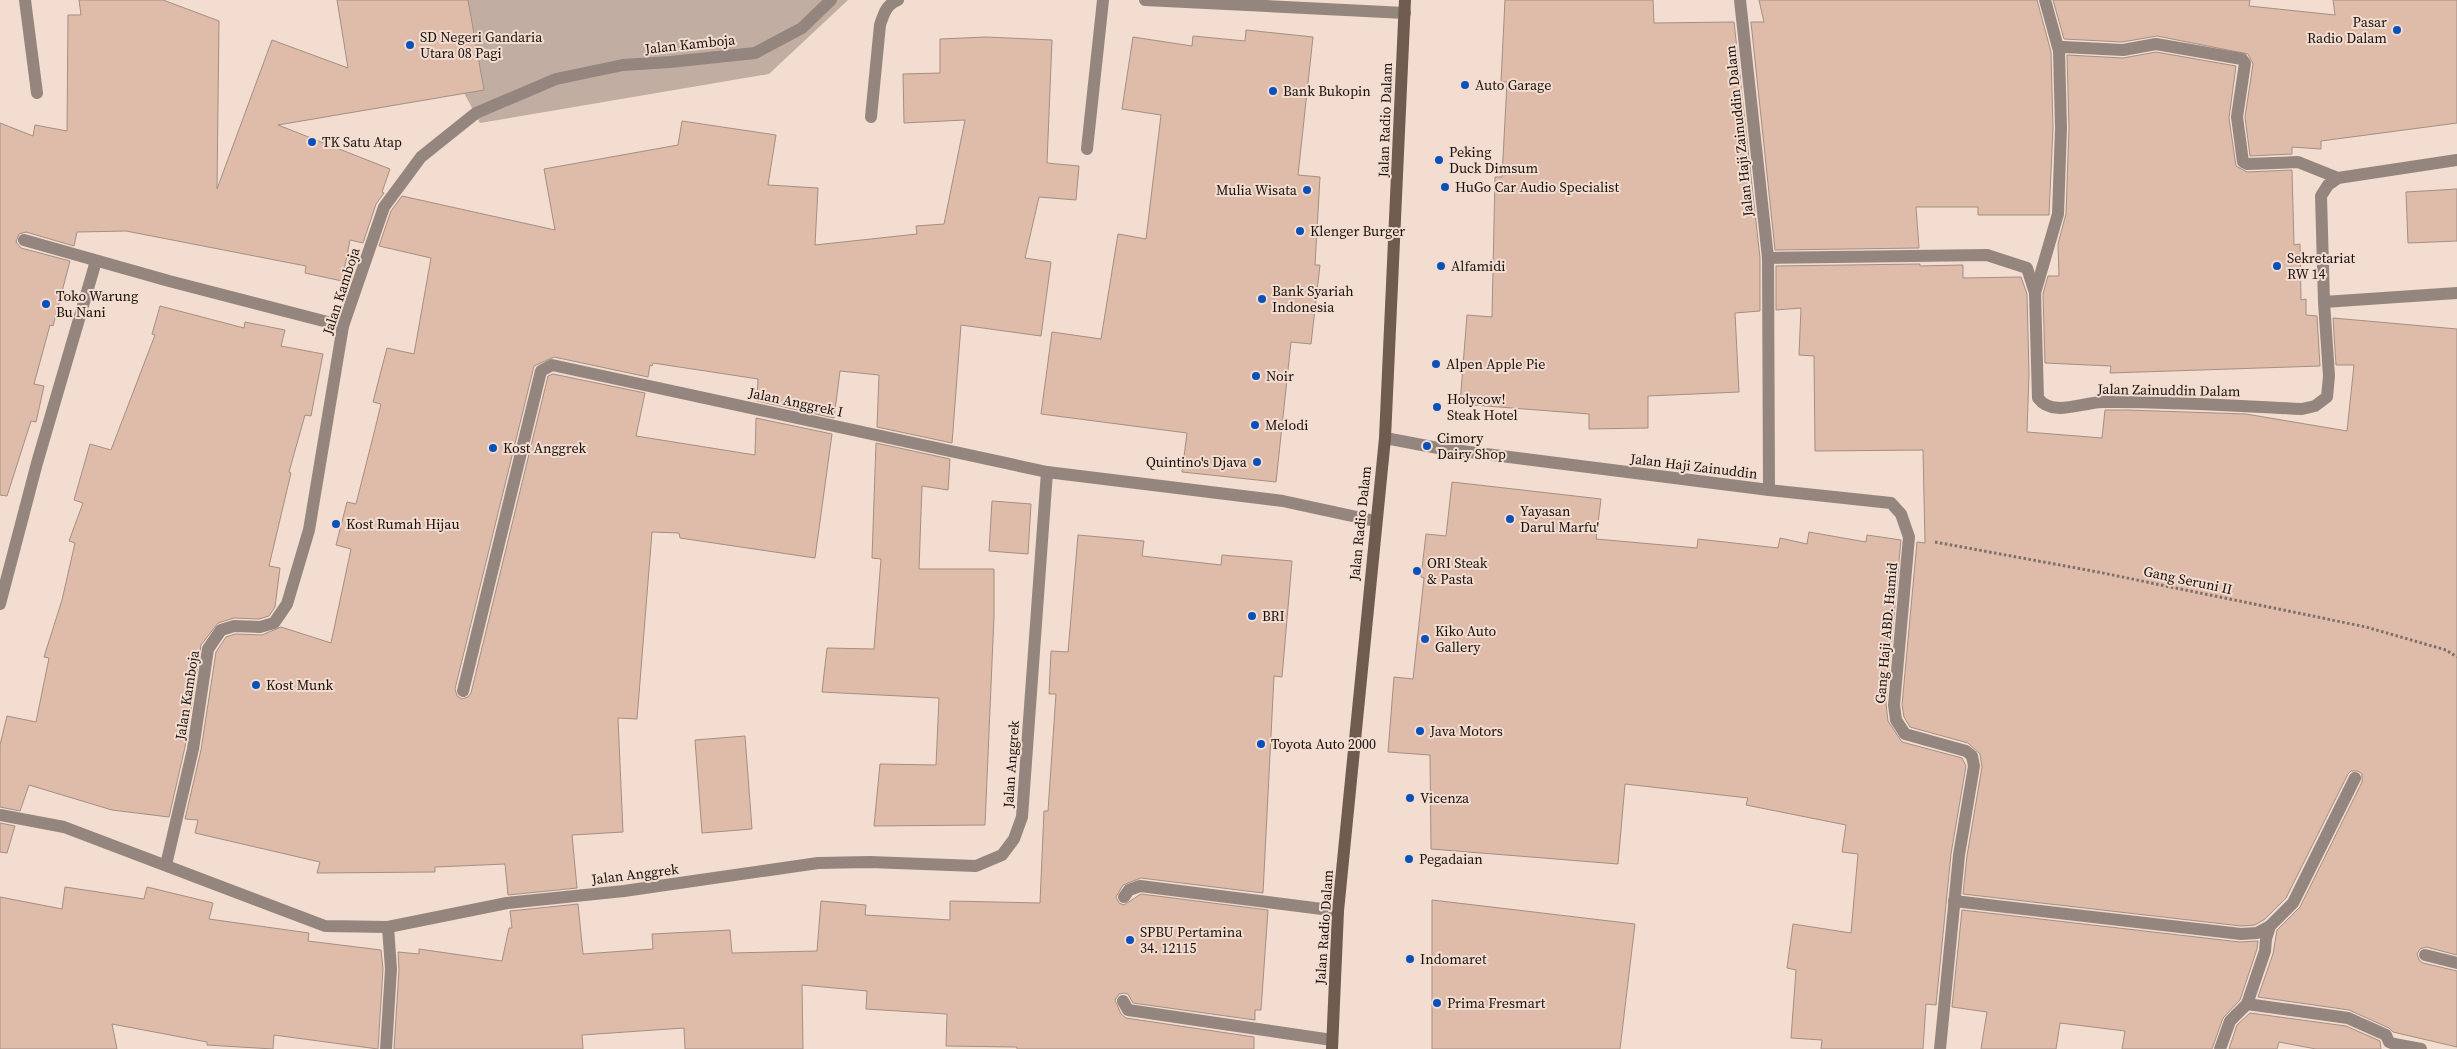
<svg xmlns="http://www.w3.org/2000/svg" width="2457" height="1049" font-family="'Source Serif 4',serif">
<rect width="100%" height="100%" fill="#f3dcd0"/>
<polygon fill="#c2ada2" points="450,0 848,0 769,74 480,123 462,89"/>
<g fill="#debca9" stroke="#a38f83">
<polygon points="79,0 163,0 219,21 217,189 272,40 348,68 337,0 468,0 484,90 278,125 390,169 382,192 384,193 376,204 363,243 350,240 342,281 305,273 306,266 126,231 77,232 74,246 26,232 19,234 16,242 21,248 70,261 53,326 50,325 34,384 44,386 36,422 31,421 7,496 0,495 0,123 33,136 35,125 67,131 68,15 81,15"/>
<polygon points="1505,0 1653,0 1654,23 1734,22 1760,258 1760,311 1735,313 1739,392 1648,396 1648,428 1589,429 1589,414 1460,404 1467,315 1492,317 1495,177 1502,177 1507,82 1501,82"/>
<polygon points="1759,0 2037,0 2051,52 2053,128 2049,215 1978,215 1978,207 1916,207 1919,248 1775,250 1751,22 1764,22"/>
<polygon points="2053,0 2250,0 2249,6 2335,15 2333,0 2457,0 2457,123 2321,141 2321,149 2292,147 2292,154 2250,156 2245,117 2253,64 2248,54 2157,36 2122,42 2064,39"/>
<polygon points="1246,30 1313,37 1298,175 1320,177 1315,265 1320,265 1311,344 1291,342 1276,482 1182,472 1187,433 1041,414 1052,332 1101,339 1118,234 1146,239 1161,115 1122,109 1133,37 1192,46 1193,36 1245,41"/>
<polygon points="986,37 1052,40 1047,163 1079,166 1076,200 1039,197 1025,258 1051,262 1041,336 961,325 952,443 877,427 879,375 840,371 834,418 757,401 758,379 653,363 652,366 650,365 648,377 554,357 534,366 455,689 457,696 462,699 468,697 471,693 548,376 553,374 645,393 636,436 755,455 756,418 832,434 815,558 680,538 679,533 652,532 637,719 618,718 623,832 572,835 577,888 508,895 505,864 435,867 435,872 317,873 320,862 195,833 198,820 185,819 201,750 216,652 226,637 235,634 262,635 281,627 331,643 351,549 336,545 347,502 356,504 375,429 381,404 373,402 387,348 414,354 431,258 379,246 391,211 402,196 555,230 544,169 678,145 682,121 776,135 768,185 818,188 815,245 917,234 916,226 944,224 965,120 904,123 903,74 940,73 940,39"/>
<polygon points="2156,52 2236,66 2229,118 2236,166 2247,172 2292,170 2294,245 2300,244 2301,300 2306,299 2306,315 2317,316 2320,366 2110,373 2111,366 2045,363 2043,294 2048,276 2059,276 2058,244 2066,214 2069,128 2067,55 2123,58"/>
<polygon points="2457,189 2457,241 2408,243 2406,192"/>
<polygon points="1920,264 1920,266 1963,265 1963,278 2021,277 2027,294 2029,373 2027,432 2102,438 2105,410 2127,410 2246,414 2347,431 2354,365 2336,365 2333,318 2457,329 2457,955 2426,947 2420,949 2417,954 2419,960 2423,963 2457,971 2457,1047 2393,1032 2389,1028 2349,1010 2258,997 2273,954 2277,930 2300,907 2362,782 2362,774 2358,771 2351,771 2348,774 2286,898 2265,919 2255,925 2241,926 1963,894 1967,856 1982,767 1980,754 1968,743 1910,727 1904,717 1902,705 1917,542 1925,543 1923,450 1815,451 1814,356 1799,355 1801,308 1776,310 1776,266"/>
<polygon points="160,306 244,328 245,322 285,330 281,346 323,354 311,416 305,415 289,472 291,473 269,566 280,568 275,607 269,616 259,619 234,618 218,623 201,645 185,747 169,817 112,810 29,785 20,811 0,807 0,745 7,716 36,722 49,658 44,657 62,600 75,543 69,541 83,503 74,500 90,444 111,450 155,335 152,334"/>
<polygon points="876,443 950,459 948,490 922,486 919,569 994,569 994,616 985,825 874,826 880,764 936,765 939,698 822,692 827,648 874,649 881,559 872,558"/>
<polygon points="1452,482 1601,499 1596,539 1697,548 1698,539 1778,548 1780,538 1807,544 1809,532 1866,542 1867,535 1901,540 1886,704 1888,721 1902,742 1962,758 1966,766 1951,854 1936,1005 1926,1004 1923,1049 1821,1049 1822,1040 1791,1038 1796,970 1787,968 1793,924 1851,933 1858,854 1842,852 1846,825 1746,805 1748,798 1625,784 1618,864 1431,849 1430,755 1388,752 1394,677 1413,679 1424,578 1421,577 1426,534 1446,536"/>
<polygon points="992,501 1031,504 1028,554 989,551"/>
<polygon points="1078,535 1144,541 1142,556 1221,565 1222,555 1292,561 1282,677 1274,676 1263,893 1141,878 1123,885 1116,897 1119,903 1124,905 1141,894 1268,910 1261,1010 1255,1010 1255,1020 1133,1003 1128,994 1124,993 1119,994 1115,1000 1121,1014 1126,1018 1254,1037 1254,1049 1017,1049 1017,1047 946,1046 947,1014 866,1009 867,991 802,985 803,1049 685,1049 684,1028 582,1035 583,1049 394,1049 399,970 398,952 419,954 419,949 502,961 509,928 512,928 510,911 578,904 583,954 653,949 652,934 730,930 732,953 817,951 821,901 866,905 865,915 950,920 950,901 1040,903 1044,811 1048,811 1056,694 1049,694 1051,651 1068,652"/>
<polygon points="745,736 752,829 702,833 695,740"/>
<polygon points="0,823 15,826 7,853 0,852"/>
<polygon points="65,887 144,899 147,887 213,903 209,919 309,933 308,941 381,950 383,969 378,1049 274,1035 273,1049 207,1045 207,1042 112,1024 117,1049 0,1049 0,897 62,909"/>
<polygon points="1432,900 1635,924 1620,1049 1432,1049"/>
<polygon points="1962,910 2240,942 2258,941 2257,949 2240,1000 2223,1018 2212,1049 2122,1049 2125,1031 2060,1023 2056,1049 1981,1049 1987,1012 1952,1007"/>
<polygon points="2250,1013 2346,1026 2380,1041 2381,1049 2316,1049 2279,1042 2277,1049 2229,1049 2237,1025"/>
</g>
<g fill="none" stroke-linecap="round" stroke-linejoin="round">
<polyline stroke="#7d6f67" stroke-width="3" stroke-dasharray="2.5 2.5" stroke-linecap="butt" points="1935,542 2098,572 2366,627 2446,650 2457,657"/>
<g stroke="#94867e" stroke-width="12">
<polyline points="1124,897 1129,890 1140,886 1338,911"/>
<polyline points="1123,1001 1128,1010 1332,1040"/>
</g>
<g stroke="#94867e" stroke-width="12">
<polyline points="25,0 37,93"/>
<polyline points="1145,0 1405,13"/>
<polyline points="1740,0 1768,258 1769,490"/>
<polyline points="2059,51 2063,47 2123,50 2156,44 2242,59 2245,63 2237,117 2243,162 2247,164 2298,162 2338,178"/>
<path d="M871 117 880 25C884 13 886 5 898 0"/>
<polyline points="1087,149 1103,0"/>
<polyline points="2457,160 2338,178 2328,185 2321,196 2324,302 2457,293"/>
<polyline points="24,240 169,281 343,326"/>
<path d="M1768 258 1987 255 2027 268 2035 293 2038 398C2052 417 2080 403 2102 402 2169 401 2235 406 2302 409L2315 406 2327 397 2329 376 2324 302"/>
<polyline points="2035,293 2058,214 2061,128 2059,51 2045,0"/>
<polyline points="1385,438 1438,448 1769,490 1891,503 1901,514 1909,537 1894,705 1896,720 1905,734 1966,751 1972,756 1974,766 1959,855 1940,1049"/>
<polyline points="0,604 37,463 96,261"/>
<polyline points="463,691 541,371 552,365 1047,472 1283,501 1375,521"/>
<polyline points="0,815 64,827 325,926 388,927 507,903 624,891 818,863 870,862 976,866 1002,855 1014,839 1022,817 1047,472"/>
<polyline points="166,865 193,749 208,649 221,630 234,626 260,627 274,623 287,604 309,530 343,326 384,207 421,157 476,113 556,79 623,65 670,62 755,53 802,28 831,0"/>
<polyline points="1954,901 2241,934 2257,933 2270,926 2293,903 2355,778"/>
<polyline points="2425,955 2457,963"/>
<polyline points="2247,1004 2348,1018 2386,1035 2389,1042 2394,1044 2421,1049"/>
<polyline points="386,1049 391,969 388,927"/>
<polyline points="2220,1049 2230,1021 2247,1004 2265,951 2266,939 2270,926"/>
</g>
<polyline stroke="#6f5b50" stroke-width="12" points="1332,1049 1338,911 1385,438 1405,0"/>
</g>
<g fill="#0950bb" stroke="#f3dcd0" stroke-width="2">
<circle cx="2397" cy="30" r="5"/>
<circle cx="410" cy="45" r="5"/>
<circle cx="1465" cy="85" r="5"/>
<circle cx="1273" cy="91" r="5"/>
<circle cx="312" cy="142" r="5"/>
<circle cx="1439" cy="160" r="5"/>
<circle cx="1445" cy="187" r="5"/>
<circle cx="1307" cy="190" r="5"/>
<circle cx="1300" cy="231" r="5"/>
<circle cx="1441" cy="266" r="5"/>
<circle cx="2277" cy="266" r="5"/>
<circle cx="1262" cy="299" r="5"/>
<circle cx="46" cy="304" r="5"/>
<circle cx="1436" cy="364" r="5"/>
<circle cx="1256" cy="376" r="5"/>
<circle cx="1437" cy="407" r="5"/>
<circle cx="1255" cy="425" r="5"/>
<circle cx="1427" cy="446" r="5"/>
<circle cx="493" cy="448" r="5"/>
<circle cx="1257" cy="462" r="5"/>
<circle cx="1510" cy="519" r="5"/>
<circle cx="336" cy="524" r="5"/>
<circle cx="1417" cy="571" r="5"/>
<circle cx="1252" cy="616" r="5"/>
<circle cx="1425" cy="639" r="5"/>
<circle cx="256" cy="685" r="5"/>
<circle cx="1420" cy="731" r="5"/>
<circle cx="1261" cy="744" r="5"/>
<circle cx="1410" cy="798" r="5"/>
<circle cx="1409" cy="859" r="5"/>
<circle cx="1130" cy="940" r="5"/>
<circle cx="1410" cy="959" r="5"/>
<circle cx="1437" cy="1003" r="5"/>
</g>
<g text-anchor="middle" stroke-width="4" stroke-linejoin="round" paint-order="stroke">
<g font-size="14" fill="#17100b" stroke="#f3dcd0" text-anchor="start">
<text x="2387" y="27" text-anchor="end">Pasar<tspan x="2387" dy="16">Radio Dalam</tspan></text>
<text x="420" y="42">SD Negeri Gandaria<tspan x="420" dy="16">Utara 08 Pagi</tspan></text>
<text x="1475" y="90">Auto Garage</text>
<text x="1283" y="96">Bank Bukopin</text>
<text x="322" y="147">TK Satu Atap</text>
<text x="1449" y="157">Peking<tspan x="1449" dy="16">Duck Dimsum</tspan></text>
<text x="1455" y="192">HuGo Car Audio Specialist</text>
<text x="1297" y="195" text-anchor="end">Mulia Wisata</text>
<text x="1310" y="236">Klenger Burger</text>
<text x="2287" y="263">Sekretariat<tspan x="2287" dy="16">RW 14</tspan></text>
<text x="1451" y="271">Alfamidi</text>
<text x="1272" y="296">Bank Syariah<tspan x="1272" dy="16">Indonesia</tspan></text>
<text x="56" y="301">Toko Warung<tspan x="56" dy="16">Bu Nani</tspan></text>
<text x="1446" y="369">Alpen Apple Pie</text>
<text x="1266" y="381">Noir</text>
<text x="1447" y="404">Holycow!<tspan x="1447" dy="16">Steak Hotel</tspan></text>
<text x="1265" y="430">Melodi</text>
<text x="1437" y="443">Cimory<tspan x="1437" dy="16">Dairy Shop</tspan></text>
<text x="503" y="453">Kost Anggrek</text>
<text x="1247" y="467" text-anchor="end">Quintino's Djava</text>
<text x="1520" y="516">Yayasan<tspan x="1520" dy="16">Darul Marfu'</tspan></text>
<text x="346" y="529">Kost Rumah Hijau</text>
<text x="1427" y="568">ORI Steak<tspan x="1427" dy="16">&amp; Pasta</tspan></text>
<text x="1262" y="621">BRI</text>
<text x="1435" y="636">Kiko Auto<tspan x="1435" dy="16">Gallery</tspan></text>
<text x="266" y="690">Kost Munk</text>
<text x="1430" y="736">Java Motors</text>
<text x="1271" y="749">Toyota Auto 2000</text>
<text x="1420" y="803">Vicenza</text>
<text x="1419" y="864">Pegadaian</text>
<text x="1140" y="937">SPBU Pertamina<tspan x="1140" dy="16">34. 12115</tspan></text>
<text x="1420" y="964">Indomaret</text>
<text x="1447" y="1008">Prima Fresmart</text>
</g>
<g font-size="14" fill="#17100b" stroke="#f3dcd0">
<text transform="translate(690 44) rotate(-6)" y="5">Jalan Kamboja</text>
<text transform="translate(1385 120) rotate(-88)" y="5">Jalan Radio Dalam</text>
<text transform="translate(1739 131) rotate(-96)" y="5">Jalan Haji Zainuddin Dalam</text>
<text transform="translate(341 291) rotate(-72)" y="5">Jalan Kamboja</text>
<text transform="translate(2169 390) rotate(1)" y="5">Jalan Zainuddin Dalam</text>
<text transform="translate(796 402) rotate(12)" y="5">Jalan Anggrek I</text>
<text transform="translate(1694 466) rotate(7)" y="5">Jalan Haji Zainuddin</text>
<text transform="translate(1360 523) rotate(-84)" y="5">Jalan Radio Dalam</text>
<text transform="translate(2188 580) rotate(12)" y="5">Gang Seruni II</text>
<text transform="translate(1886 633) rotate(-85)" y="5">Gang Haji ABD. Hamid</text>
<text transform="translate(187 695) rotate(-81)" y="5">Jalan Kamboja</text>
<text transform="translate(1011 764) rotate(-86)" y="5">Jalan Anggrek</text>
<text transform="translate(635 874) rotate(-7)" y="5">Jalan Anggrek</text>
<text transform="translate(1324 927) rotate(-86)" y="5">Jalan Radio Dalam</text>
</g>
</g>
</svg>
